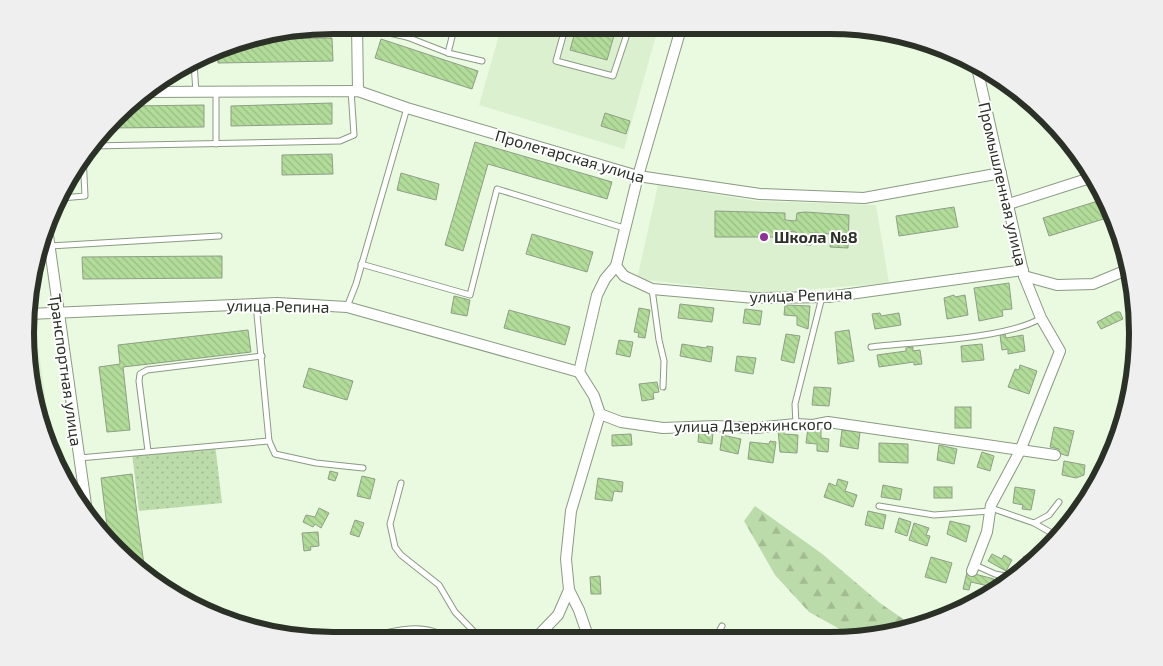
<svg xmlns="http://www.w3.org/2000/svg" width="1163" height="666" font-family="'Exo 2',sans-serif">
<defs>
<pattern id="grass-dots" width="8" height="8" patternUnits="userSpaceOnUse" patternTransform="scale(1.25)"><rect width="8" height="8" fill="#bcdbaa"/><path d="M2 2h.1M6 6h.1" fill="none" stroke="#a2bc92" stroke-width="1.8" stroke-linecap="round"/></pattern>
<pattern id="forest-firs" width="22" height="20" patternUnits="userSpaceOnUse" patternTransform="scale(1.25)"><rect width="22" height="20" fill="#bcdbaa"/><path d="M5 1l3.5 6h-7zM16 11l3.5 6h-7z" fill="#a2bc92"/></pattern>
<pattern id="building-back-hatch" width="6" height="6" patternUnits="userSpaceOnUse" patternTransform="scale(1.25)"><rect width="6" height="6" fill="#b2dc99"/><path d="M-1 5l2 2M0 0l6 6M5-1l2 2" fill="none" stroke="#99bd84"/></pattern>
</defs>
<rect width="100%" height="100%" fill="#e9fae0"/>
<g fill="#dbf0cf">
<polygon points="502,25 659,25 624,149 479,105"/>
<polygon points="658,185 756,201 876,205 889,283 765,293 637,279"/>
<polygon points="36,332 54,459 48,451 26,353 28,333"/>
</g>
<polygon fill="url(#grass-dots)" points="215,444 222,503 139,511 132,453"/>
<polygon fill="url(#forest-firs)" points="755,506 821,553 880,603 916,628 870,638 847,633 809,612 775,575 744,521"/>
<g fill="url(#building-back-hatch)" stroke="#8f9f87">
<polygon points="466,25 487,25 484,35 465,29"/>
<polygon points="577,25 608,25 607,30 615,32 607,60 570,50"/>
<polygon points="332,38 333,61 218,63 217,50 234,41 248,39"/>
<polygon points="381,39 478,71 472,89 375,58"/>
<polygon points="332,103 332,124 231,126 231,106"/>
<polygon points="204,105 204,127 108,128 130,106"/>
<polygon points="605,113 630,121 626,134 601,126"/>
<polygon points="475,142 612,182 607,199 488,164 463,251 445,245"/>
<polygon points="332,154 333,174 282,175 282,155"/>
<polygon points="401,173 439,184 436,200 397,190"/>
<polygon points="1101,200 1110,217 1049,236 1043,218"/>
<polygon points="954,207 958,227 899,236 896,216"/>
<polygon points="715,211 785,213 785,220 796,221 797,213 805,212 849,215 848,248 830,247 831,234 811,233 811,245 796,244 796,232 785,231 785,237 715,237"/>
<polygon points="532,234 593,252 587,272 526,254"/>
<polygon points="222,256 222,278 83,279 82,257"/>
<polygon points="1009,283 1012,309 1002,310 1003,316 979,321 974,288"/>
<polygon points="954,295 955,297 965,295 968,315 947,319 944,298"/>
<polygon points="454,296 470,300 467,316 451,313"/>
<polygon points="680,304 714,308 712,322 678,318"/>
<polygon points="785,305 810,306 808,329 797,325 797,316 784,315"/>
<polygon points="639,308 650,310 645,338 638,337 639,333 634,332"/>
<polygon points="745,309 762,311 760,325 743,323"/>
<polygon points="509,310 570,327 565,345 504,328"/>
<polygon points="1116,312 1120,312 1123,319 1101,329 1097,322"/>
<polygon points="880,313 881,316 899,313 901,325 875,329 872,314"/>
<polygon points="248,330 251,352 123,367 130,430 107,432 99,367 120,364 118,345"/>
<polygon points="849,330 854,361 838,364 835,332"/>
<polygon points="786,334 800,336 794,363 781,360"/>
<polygon points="1005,334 1006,338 1023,335 1025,351 1008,354 1008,349 1002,350 1000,335"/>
<polygon points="619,340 633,342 630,357 616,354"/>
<polygon points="682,344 706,348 707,346 713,347 711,362 680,356"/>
<polygon points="982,344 984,360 962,362 961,346"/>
<polygon points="913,347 913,351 920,350 922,364 914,365 914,362 879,367 877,355 906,351 906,348"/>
<polygon points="737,356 756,358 753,374 735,371"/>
<polygon points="1020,365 1037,371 1029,394 1008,387 1015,369 1019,370"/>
<polygon points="309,368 353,381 347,400 303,387"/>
<polygon points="657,382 659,392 653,393 654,399 642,401 639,384"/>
<polygon points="814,387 831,388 829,406 812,405"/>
<rect x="955" y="407" width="16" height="21"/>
<polygon points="1054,427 1074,431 1068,456 1058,453 1059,449 1050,447"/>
<polygon points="808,428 821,430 821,438 829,439 828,452 817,451 817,444 806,443"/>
<polygon points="778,429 784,430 784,434 798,435 797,453 780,452"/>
<polygon points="842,430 860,432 858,449 840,446"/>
<polygon points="699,431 713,432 712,444 698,442"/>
<polygon points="631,434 632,445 612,446 612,435"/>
<polygon points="722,435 741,439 738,454 720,450"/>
<polygon points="770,441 776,442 773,463 748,459 750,442 769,444"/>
<polygon points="879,443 908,444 908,463 879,462"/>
<polygon points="939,445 957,449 954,464 937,460"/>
<polygon points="982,452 994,456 990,471 977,467"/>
<polygon points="1064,461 1085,465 1084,475 1076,478 1062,475"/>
<polygon points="330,471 338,473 335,481 328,479"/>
<polygon points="132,474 137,514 145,572 109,542 101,478"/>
<polygon points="362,476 375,479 370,499 357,496"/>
<polygon points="598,478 623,482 622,492 614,491 612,501 595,499"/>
<polygon points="838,479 848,482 845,491 857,495 853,507 824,497 829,483 836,486"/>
<polygon points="883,485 902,489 900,500 881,497"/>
<rect x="934" y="487" width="18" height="11"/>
<polygon points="1015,487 1035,490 1031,510 1022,509 1023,505 1013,503"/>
<polygon points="319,508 329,513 321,528 315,524 313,527 303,522 306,515 315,517"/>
<polygon points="868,511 886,515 883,529 865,525"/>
<polygon points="899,518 911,522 907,536 895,532"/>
<polygon points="355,520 364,523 359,537 350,534"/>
<polygon points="950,521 970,526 966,542 947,534"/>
<polygon points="914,523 929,528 926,535 930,536 927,546 909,540"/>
<polygon points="318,532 319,546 310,547 311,550 304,551 302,533"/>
<polygon points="1037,550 1040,557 1028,567 1023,557"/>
<polygon points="992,554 1002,559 1004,555 1012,560 1006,571 988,561"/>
<polygon points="931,557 952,563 946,583 925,577"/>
<polygon points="967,572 994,579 993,583 998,584 997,588 971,582 969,590 963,589"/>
<polygon points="600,576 601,594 591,594 590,577"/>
</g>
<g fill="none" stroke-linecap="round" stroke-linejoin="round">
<g stroke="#8b9a83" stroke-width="7">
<g id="service">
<polyline points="566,25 556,61 613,76 630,25"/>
<polyline points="322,27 358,26 407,37 448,53 482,61"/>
<polyline points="407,37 407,25"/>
<polyline points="448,53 455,25"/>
<polyline points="194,63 196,92"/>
<polyline points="216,144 216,93"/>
<polyline points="92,146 340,141 354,135 351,90"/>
<polyline points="61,198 85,196 83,155"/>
<polyline points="50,246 219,236"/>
<polyline points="361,264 470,295 497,189 624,228"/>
<polyline points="652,289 659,340 664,361 663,387"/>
<polyline points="256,304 269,441 275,454 316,463 363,468"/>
<polyline points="347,307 356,284 407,108"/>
<path d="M871 347C913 342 1008 339 1041 318"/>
<polyline points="796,424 795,404 822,297"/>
<polyline points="148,451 139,381 140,374 147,370 262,356"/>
<polyline points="79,458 269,441"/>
<polyline points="401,483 390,524 395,547 401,555 439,585 455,612 482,640"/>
<polyline points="879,506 934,515 990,511"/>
<polyline points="991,508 1034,523 1049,515 1059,502"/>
<polyline points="1034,523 1050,532 1054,542"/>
<polyline points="975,565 995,574 1015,578"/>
<polyline points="715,639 722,626"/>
</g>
</g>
<g stroke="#8b9a83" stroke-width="12">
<g id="minor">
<polyline points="357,25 358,91"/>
<polyline points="143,92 358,91 407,108 638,176 760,194 864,198 1001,173"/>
<polyline points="1009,204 1090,178"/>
<polyline points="47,228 87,512"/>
<polyline points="616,266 624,276 652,289 755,298 828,297 1023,270"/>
<polyline points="1024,276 1057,285 1093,284 1129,269"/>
<polyline points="29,314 277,303 347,307 579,372"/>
<polyline points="579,372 597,295 605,279 616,266 638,176 682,25"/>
<polyline points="600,414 621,422 663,428 716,426 755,428 796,424 813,425 828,422 1055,455"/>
<polyline points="972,571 987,532 991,505 1020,451 1060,351 1041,318 1024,276 976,63"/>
<polyline points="569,590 579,610 589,639"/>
<path d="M366 640C387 635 426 623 443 640"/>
<polyline points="534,640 558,615 569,590 566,559 571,511 600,414 594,396 579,372"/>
</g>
</g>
<use href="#service" stroke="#fff" stroke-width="5"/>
<use href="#minor" stroke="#fff" stroke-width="10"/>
</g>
<circle fill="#903098" stroke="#fff" stroke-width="2" cx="764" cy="237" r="5"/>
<g text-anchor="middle" stroke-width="4" stroke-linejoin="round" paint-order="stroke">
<g font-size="16" fill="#2b3127" stroke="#fff">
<text transform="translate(570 156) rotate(16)" y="6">Пролетарская улица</text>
<text transform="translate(1003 184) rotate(77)" y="6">Промышленная улица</text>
<text transform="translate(801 295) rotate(-2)" y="6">улица Репина</text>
<text transform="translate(278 306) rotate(1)" y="6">улица Репина</text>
<text transform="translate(66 370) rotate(82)" y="6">Транспортная улица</text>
<text transform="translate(753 425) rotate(-1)" y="6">улица Дзержинского</text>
</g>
<g font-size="16" font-weight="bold" fill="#2b3127" stroke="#fff" text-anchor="start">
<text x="774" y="243">Школа №8</text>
</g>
</g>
<path d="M0 0H1163V666H0ZM333 34H830A299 299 0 0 1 1129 333V333A299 299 0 0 1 830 632H333A299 299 0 0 1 34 333V333A299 299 0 0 1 333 34Z" fill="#eeefee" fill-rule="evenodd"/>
<path fill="none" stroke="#2b3127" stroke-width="6" d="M333 34H830A299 299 0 0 1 1129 333V333A299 299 0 0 1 830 632H333A299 299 0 0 1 34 333V333A299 299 0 0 1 333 34Z"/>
</svg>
